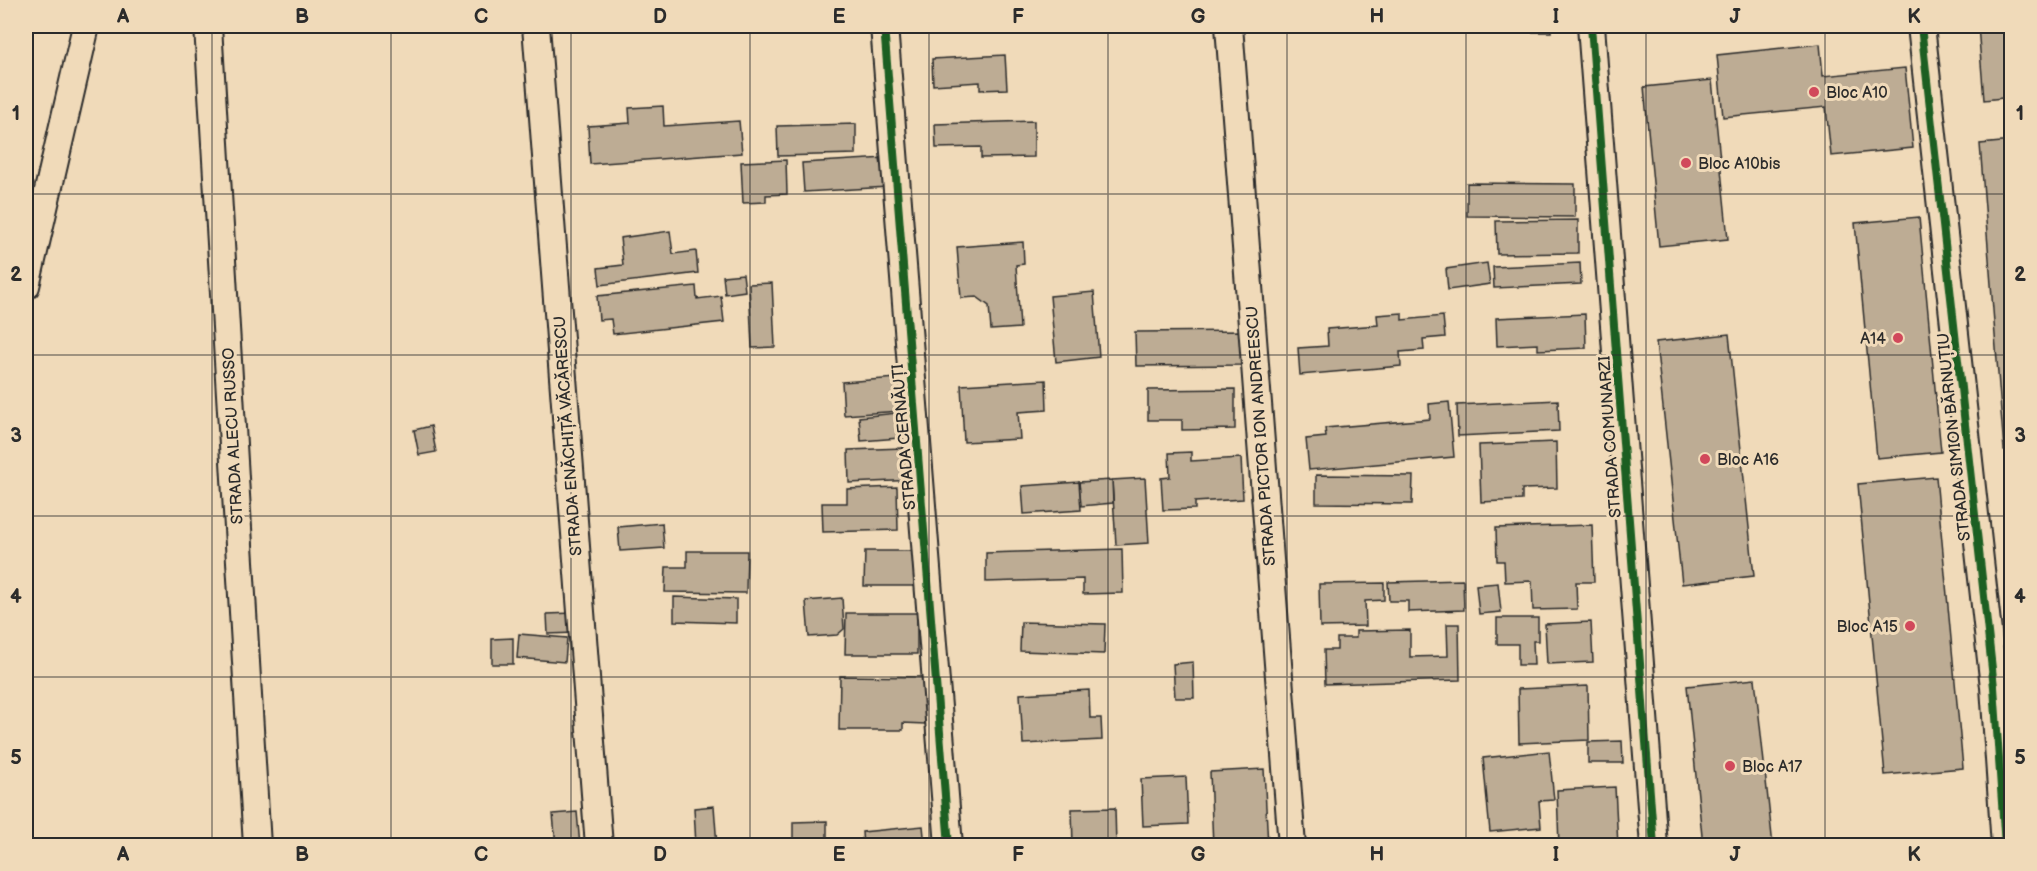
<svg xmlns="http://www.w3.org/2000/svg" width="2037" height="871" font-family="'Balsamiq Sans',sans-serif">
<rect width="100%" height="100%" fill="#f0dab9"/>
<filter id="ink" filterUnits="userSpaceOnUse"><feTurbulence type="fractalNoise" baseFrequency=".0167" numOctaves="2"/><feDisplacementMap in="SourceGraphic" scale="12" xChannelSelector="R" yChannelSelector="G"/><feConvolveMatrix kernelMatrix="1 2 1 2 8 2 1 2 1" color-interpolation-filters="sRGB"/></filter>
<g filter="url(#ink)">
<g fill="#bdac94" stroke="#2b2b2b" stroke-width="1.5">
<rect x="1503" y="26" width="48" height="6"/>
<polygon points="1978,26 2012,26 2012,97 1984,100"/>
<polygon points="1820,44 1823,76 1905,68 1913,148 1831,156 1826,107 1723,117 1717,55"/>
<polygon points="1005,55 1007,89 980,90 980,82 933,85 932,59"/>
<polygon points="1712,80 1728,239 1659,246 1644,87"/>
<polygon points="663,106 664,126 739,121 742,153 590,164 588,126 630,123 629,108"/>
<polygon points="1034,121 1034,157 981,158 981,147 936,148 935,124"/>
<polygon points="856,124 856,154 778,156 777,126"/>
<polygon points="2012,141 2012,449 2004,450 1980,144"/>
<polygon points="886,158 888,187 804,192 802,163"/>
<polygon points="786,160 787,194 766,195 766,202 743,203 741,162"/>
<polygon points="1467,183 1575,184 1575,217 1467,216"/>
<polygon points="1919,217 1941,452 1877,458 1855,223"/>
<polygon points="1578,220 1578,253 1497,254 1496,221"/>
<polygon points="670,231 673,254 696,251 698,273 600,285 598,268 623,265 620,238"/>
<polygon points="1023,242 1024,264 1016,265 1020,328 991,330 989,306 977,297 961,298 957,247"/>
<polygon points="1487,263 1490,284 1448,290 1446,269"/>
<polygon points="1580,263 1581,284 1494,288 1493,267"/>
<polygon points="743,274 745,291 725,294 723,276"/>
<polygon points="772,283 775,347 752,348 749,284"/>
<polygon points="696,286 697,299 721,296 724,322 613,334 611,319 599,320 597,296"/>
<polygon points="1094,292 1099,357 1056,362 1050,296"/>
<polygon points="1402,313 1402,320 1443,316 1445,337 1423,339 1424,350 1400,352 1401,366 1300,375 1298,348 1328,346 1327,329 1378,325 1377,315"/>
<polygon points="1585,314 1586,348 1538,350 1538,344 1497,346 1496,318"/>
<polygon points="1247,331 1247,365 1136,366 1135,332"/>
<polygon points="1729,334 1754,576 1682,584 1656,342"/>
<polygon points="898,378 900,411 844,415 842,382"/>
<polygon points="1046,380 1047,410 1018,412 1020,439 964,442 961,385"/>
<polygon points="1235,389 1235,429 1182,430 1182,420 1148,420 1148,390"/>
<polygon points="1558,400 1559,431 1458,436 1457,405"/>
<polygon points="1449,402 1454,457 1309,470 1306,439 1326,437 1325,428 1430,419 1429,404"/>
<polygon points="897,413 899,438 861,441 859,417"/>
<polygon points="431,426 436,452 419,455 414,430"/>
<polygon points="1556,442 1557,488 1522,489 1522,500 1481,502 1479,445"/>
<polygon points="903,448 904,458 914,458 915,480 849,483 848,450"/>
<polygon points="1191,452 1191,461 1241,458 1243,499 1195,502 1195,509 1163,510 1161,478 1170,477 1169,453"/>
<polygon points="1316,475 1413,476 1412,504 1316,503"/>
<polygon points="1936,477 1963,768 1885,775 1858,484"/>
<polygon points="1145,478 1149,543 1116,545 1112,480"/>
<polygon points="1112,480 1113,503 1081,506 1079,482"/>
<polygon points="1079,482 1081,510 1024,514 1022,486"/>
<polygon points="897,487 898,530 823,532 822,503 847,503 847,489"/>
<polygon points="662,523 664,548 620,551 618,527"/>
<polygon points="1592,525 1594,582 1576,582 1577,609 1533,610 1532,581 1505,582 1504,561 1497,561 1496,528"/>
<polygon points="1122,549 1123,593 1083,594 1083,579 986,582 986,553"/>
<polygon points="687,551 747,551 746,593 665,592 666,567 687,567"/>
<polygon points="865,551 922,551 922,586 864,586"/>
<polygon points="1463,580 1464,610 1408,612 1408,601 1389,601 1388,582"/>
<polygon points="1384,583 1384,600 1365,601 1366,626 1320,627 1319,584"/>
<polygon points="1498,583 1501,612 1479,614 1476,585"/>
<polygon points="674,597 736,599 736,623 674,621"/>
<polygon points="842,598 844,629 837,635 809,637 806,601"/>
<polygon points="574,613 575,633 548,634 547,614"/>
<polygon points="846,613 917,613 917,654 845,654"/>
<polygon points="1497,618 1538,618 1538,641 1533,641 1534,665 1518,665 1518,644 1497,644"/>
<polygon points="1021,622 1105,624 1104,654 1020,651"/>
<polygon points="1591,622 1593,662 1547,664 1545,624"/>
<polygon points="1447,624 1459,624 1460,680 1325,684 1324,650 1337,650 1337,638 1356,638 1356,631 1410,630 1410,657 1448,656"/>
<polygon points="519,634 567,638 565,662 517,658"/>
<polygon points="513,638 513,664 492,664 492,639"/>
<polygon points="1193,662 1194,698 1175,698 1173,664"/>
<polygon points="840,676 925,677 925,724 903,723 903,730 839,730"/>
<polygon points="1755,679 1773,846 1703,846 1687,686"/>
<polygon points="1588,686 1589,740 1519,743 1518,689"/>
<polygon points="1089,690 1090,718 1101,718 1102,740 1023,744 1020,694"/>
<polygon points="1622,741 1623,763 1588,763 1588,742"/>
<polygon points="1549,751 1554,800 1539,801 1541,827 1490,832 1483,758"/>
<polygon points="1264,769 1268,846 1213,846 1210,772"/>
<polygon points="1186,777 1188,824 1143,826 1141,779"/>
<polygon points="1615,787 1618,846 1559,846 1557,790"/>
<polygon points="714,806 717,846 696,846 694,808"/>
<polygon points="1115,808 1116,846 1073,846 1072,809"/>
<polygon points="577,812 580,846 556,846 553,814"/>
<polygon points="827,821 827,846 793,846 793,822"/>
<polygon points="923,826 925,846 863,846 862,832"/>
</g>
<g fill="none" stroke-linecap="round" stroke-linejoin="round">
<g stroke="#2b2b2b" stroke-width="30">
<g id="street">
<polyline points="208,26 257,846"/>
<polyline points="536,26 599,846"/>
<polyline points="884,26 949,846"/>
<polyline points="1229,26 1292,846"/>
<polyline points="1591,26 1654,846"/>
<polyline points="1921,26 1994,687 2005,846"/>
<polyline points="26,286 86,26"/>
</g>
</g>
<use href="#street" stroke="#f0dab9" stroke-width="26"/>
<g stroke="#f0dab9" stroke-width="11">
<g id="cycleway">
<polyline points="884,26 949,846"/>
<polyline points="1591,26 1654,846"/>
<polyline points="1921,26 1994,687 2005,846"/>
</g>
</g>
<use href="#cycleway" stroke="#1b5e20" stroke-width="8"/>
</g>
</g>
<path fill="none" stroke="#2b2b2b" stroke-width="1.5" stroke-opacity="0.55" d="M212 26V846M391 26V846M571 26V846M750 26V846M929 26V846M1108 26V846M1287 26V846M1466 26V846M1646 26V846M1825 26V846M26 194H2012M26 355H2012M26 516H2012M26 677H2012"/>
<g fill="#d1495b" stroke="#f0dab9" stroke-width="2">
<circle cx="1814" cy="92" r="6"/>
<circle cx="1686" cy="163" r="6"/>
<circle cx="1898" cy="338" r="6"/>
<circle cx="1705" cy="459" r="6"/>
<circle cx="1910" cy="626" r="6"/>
<circle cx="1730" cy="766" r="6"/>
</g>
<g text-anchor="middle" stroke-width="6" stroke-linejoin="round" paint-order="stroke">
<g font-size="16" fill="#2b2b2b" stroke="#f0dab9" text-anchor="start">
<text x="1826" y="98">Bloc A10</text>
<text x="1698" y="169">Bloc A10bis</text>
<text x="1886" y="344" text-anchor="end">A14</text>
<text x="1717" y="465">Bloc A16</text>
<text x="1898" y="632" text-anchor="end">Bloc A15</text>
<text x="1742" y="772">Bloc A17</text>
</g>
<g font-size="16" fill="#2b2b2b" stroke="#f0dab9">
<text transform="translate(232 436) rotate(-93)" y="6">STRADA ALECU RUSSO</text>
<text transform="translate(567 436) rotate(-94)" y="6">STRADA ENĂCHIȚĂ VĂCĂRESCU</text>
<text transform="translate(1260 436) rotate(-94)" y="6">STRADA PICTOR ION ANDREESCU</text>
<text transform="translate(903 437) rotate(-95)" y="6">STRADA CERNĂUȚI</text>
<text transform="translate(1609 437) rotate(-94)" y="6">STRADA COMUNARZI</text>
<text transform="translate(1953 437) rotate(-96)" y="6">STRADA SIMION BĂRNUȚIU</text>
</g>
</g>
<rect width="2037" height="871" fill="none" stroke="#f0dab9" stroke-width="66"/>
<rect x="33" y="33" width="1971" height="805" fill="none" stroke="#2b2b2b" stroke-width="2"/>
<g font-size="20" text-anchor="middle" font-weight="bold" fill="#2b2b2b">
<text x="123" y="23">A</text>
<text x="302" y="23">B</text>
<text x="481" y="23">C</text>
<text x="660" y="23">D</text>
<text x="839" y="23">E</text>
<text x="1018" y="23">F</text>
<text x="1198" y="23">G</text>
<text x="1377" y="23">H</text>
<text x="1556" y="23">I</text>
<text x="1735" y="23">J</text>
<text x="1914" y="23">K</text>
<text x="16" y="120">1</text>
<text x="2020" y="120">1</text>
<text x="16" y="281">2</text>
<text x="2020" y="281">2</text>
<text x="16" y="442">3</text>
<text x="2020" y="442">3</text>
<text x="16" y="603">4</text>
<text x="2020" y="603">4</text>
<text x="16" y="764">5</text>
<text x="2020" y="764">5</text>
<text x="123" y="861">A</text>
<text x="302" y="861">B</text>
<text x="481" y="861">C</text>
<text x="660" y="861">D</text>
<text x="839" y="861">E</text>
<text x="1018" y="861">F</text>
<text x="1198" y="861">G</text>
<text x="1377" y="861">H</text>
<text x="1556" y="861">I</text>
<text x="1735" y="861">J</text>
<text x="1914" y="861">K</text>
</g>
</svg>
